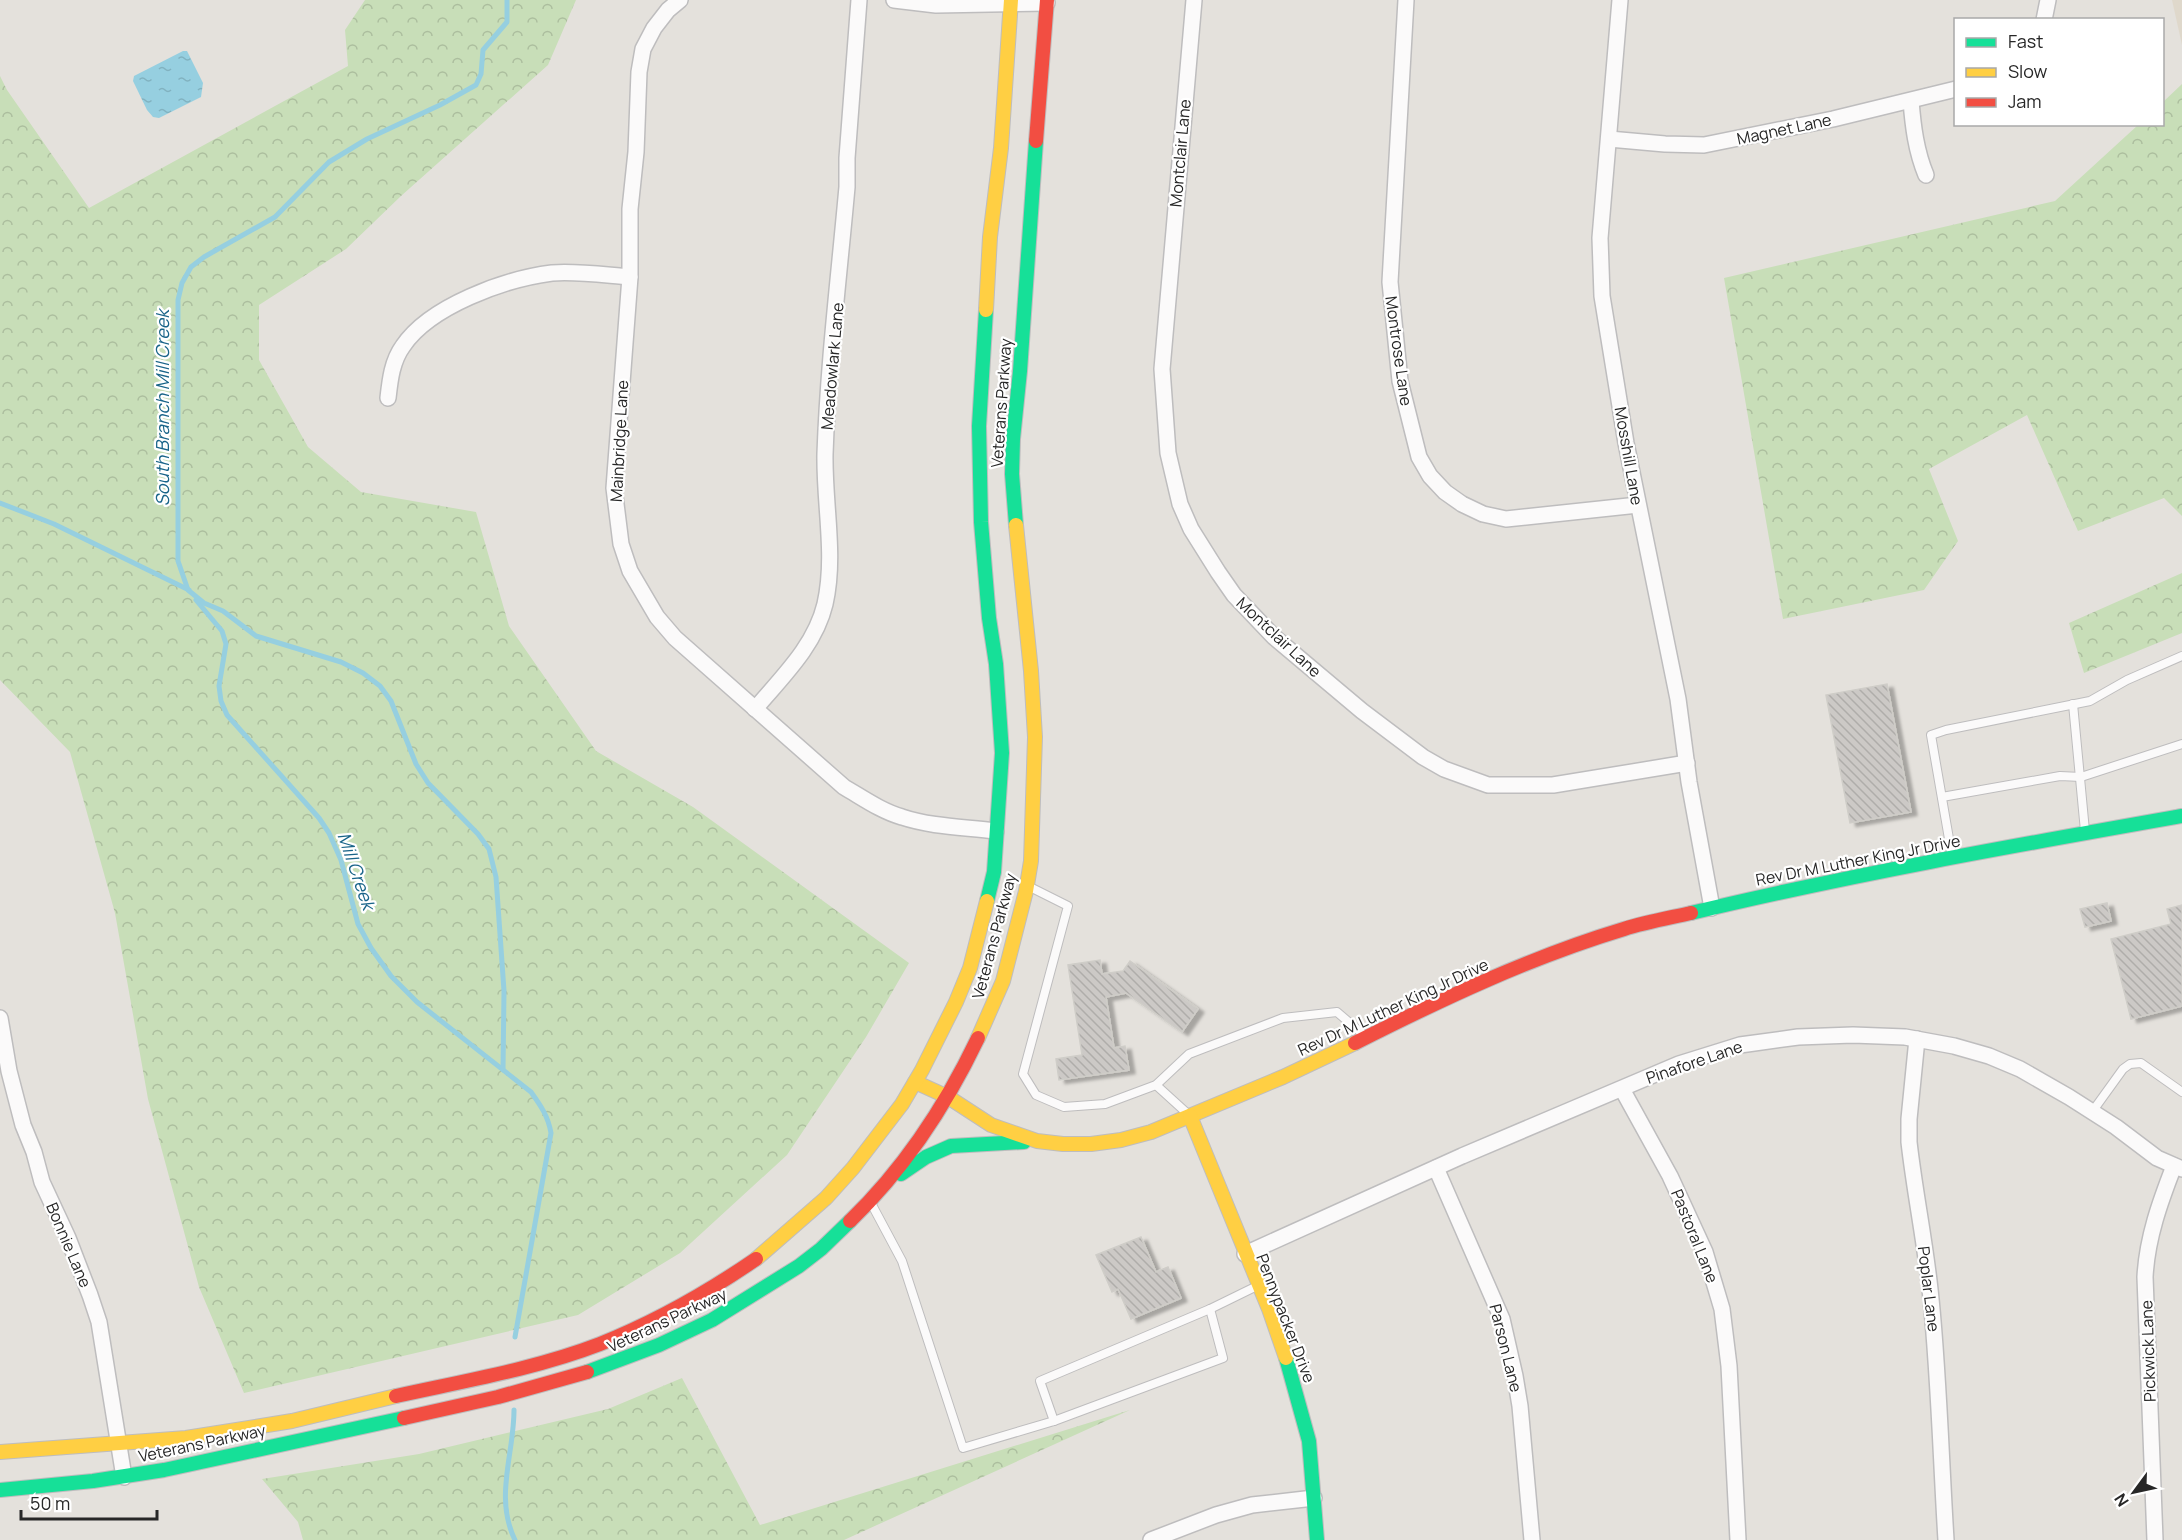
<svg xmlns="http://www.w3.org/2000/svg" width="2182" height="1540" font-family="Manrope,sans-serif">
<defs>
<pattern id="forest-crowns" width="20" height="18" patternUnits="userSpaceOnUse" patternTransform="scale(1.5)"><rect width="20" height="18" fill="#c8deb8"/><path d="M2 6a3 3 0 1 1 6 0M12 15a3 3 0 1 1 6 0" fill="none" stroke="#acbe9e"/></pattern>
<pattern id="water-ripples" width="26" height="14" patternUnits="userSpaceOnUse" patternTransform="scale(1.5)"><rect width="26" height="14" fill="#96cfe0"/><path d="M2 4q2-2 4 0t4 0M15 11q2-2 4 0t4 0" fill="none" stroke="#81b2c0"/></pattern>
<pattern id="building-back-hatch" width="6" height="6" patternUnits="userSpaceOnUse" patternTransform="scale(1.5)"><rect width="6" height="6" fill="#ccc9c6"/><path d="M-1 5l2 2M0 0l6 6M5-1l2 2" fill="none" stroke="#afadaa"/></pattern>
<filter id="shadow"><feDropShadow dx="6" dy="3.5" stdDeviation="1.5" flood-color="#0004"/></filter>
</defs>
<rect width="100%" height="100%" fill="#e4e1dc"/>
<polygon fill="#dfd8cb" points="2172,0 2182,0 2182,45"/>
<g fill="url(#forest-crowns)">
<polygon points="365,0 576,0 548,65 401,196 346,249 259,305 259,360 308,447 361,492 476,512 509,626 596,751 693,807 909,963 866,1037 787,1155 680,1253 578,1315 244,1393 199,1287 148,1099 115,913 70,752 0,680 0,76 7,90 89,208 348,66 345,30"/>
<polygon points="2182,84 2182,516 2164,498 2078,531 2027,415 1929,469 1958,541 1924,590 1783,619 1724,278 2055,201 2138,125 2162,124 2163,102"/>
<polygon points="2182,573 2182,633 2084,673 2069,623"/>
<polygon points="682,1378 760,1525 1130,1410 844,1540 303,1540 298,1522 262,1479 419,1454 608,1409"/>
</g>
<polygon fill="url(#water-ripples)" points="183,51 187,51 203,83 201,97 159,118 153,117 147,110 133,81 134,76"/>
<g fill="none" stroke-linecap="round" stroke-linejoin="round">
<g stroke="#96cfe0" stroke-width="5">
<polyline points="0,503 54,524 189,590"/>
<path d="M196 600 222 631 226 644 219 686 221 701 227 715 319 818 329 833 341 860 358 924 371 948 391 976 417 1002 531 1092C541 1106 548 1116 551 1133L515 1337"/>
<polyline points="503,1070 504,991 496,877 489,849 478,834 428,783 416,764 391,701 380,686 363,673 341,662 256,636 223,611 204,603 188,590 178,561 178,300 182,283 191,267 204,257 275,217 329,162 367,139 440,105 476,85 481,74 483,50 507,22 507,0"/>
<path d="M514 1410C514 1455 494 1497 515 1540"/>
</g>
</g>
<g fill="url(#building-back-hatch)" stroke="#cfcdc8" stroke-width="1.5" filter="url(#shadow)">
<polygon points="1887,684 1911,812 1850,823 1826,695"/>
<polygon points="2107,903 2111,921 2085,927 2080,909"/>
<polygon points="2182,905 2182,1006 2131,1019 2111,939 2171,924 2167,909"/>
<polygon points="1100,960 1102,974 1123,971 1130,961 1198,1009 1182,1032 1126,993 1106,997 1114,1048 1125,1046 1129,1070 1059,1080 1056,1059 1082,1055 1068,965"/>
<polygon points="1141,1237 1156,1272 1168,1267 1181,1298 1131,1319 1118,1289 1112,1292 1096,1255"/>
</g>
<g fill="none" stroke-linecap="round" stroke-linejoin="round">
<g stroke="#bebdbe" stroke-width="10">
<g id="lane">
<polyline points="2073,704 2085,831"/>
<polyline points="1942,797 2060,776 2081,777 2182,744"/>
<polyline points="1952,856 1931,735 1946,730 2090,701 2127,680 2182,656"/>
<polyline points="1028,886 1068,906 1023,1074 1036,1095 1064,1107 1105,1104 1156,1085 1189,1054 1283,1018 1337,1012 1365,1036"/>
<polyline points="1156,1085 1189,1115"/>
<polyline points="2092,1112 2123,1069 2130,1064 2141,1063 2182,1092"/>
<polyline points="871,1203 902,1261 963,1448 1054,1421 1040,1381 1210,1309 1257,1286"/>
<polyline points="1054,1421 1223,1358 1210,1309"/>
</g>
</g>
<g stroke="#bebdbe" stroke-width="18">
<g id="street">
<path d="M680 0 668 10 654 28 643 49 639 72 636 152 630 209V277L614 488 621 544 630 571 657 617 675 638 844 787C863 798 881 811 902 817 932 827 965 827 996 831"/>
<polyline points="894,0 936,5 1047,3"/>
<polyline points="1194,0 1162,369 1168,453 1180,504 1191,529 1218,572 1234,595 1274,637 1362,711 1423,757 1444,769 1488,785 1553,785 1687,763"/>
<polyline points="1406,0 1390,282 1400,381 1419,457 1430,476 1445,492 1462,504 1483,514 1506,519 1638,505"/>
<polyline points="1620,0 1600,238 1602,296 1626,443 1678,699 1689,782 1712,908"/>
<polyline points="2044,20 2048,0"/>
<path d="M1911 101C1913 126 1916 151 1926 175"/>
<polyline points="1609,139 1665,144 1704,145 1833,119 1956,89"/>
<path d="M388 398C390 380 392 361 403 346 430 306 505 279 552 273 577 271 604 275 630 277"/>
<path d="M755 709C782 677 815 646 825 604 836 556 824 504 825 454 828 365 839 276 847 187V158L859 0"/>
<polyline points="0,1018 9,1071 23,1125 34,1152 42,1182 68,1238 90,1295 99,1322 124,1477"/>
<path d="M1917 1039 1909 1119V1142C1915 1195 1926 1246 1931 1299 1939 1379 1941 1460 1946 1540"/>
<polyline points="1622,1089 1670,1176 1705,1252 1722,1309 1729,1366 1738,1540"/>
<polyline points="1436,1168 1502,1319 1515,1376 1520,1406 1532,1540"/>
<polyline points="1245,1254 1462,1156 1679,1064 1740,1045 1798,1037 1853,1035 1905,1037 1954,1046 1989,1056 2020,1069 2069,1097 2116,1127 2157,1158 2182,1169"/>
<polyline points="1151,1540 1216,1515 1252,1505 1314,1498"/>
<path d="M2155 1540 2145 1277C2147 1238 2160 1202 2174 1166"/>
</g>
</g>
<g stroke="#bebdbe" stroke-width="16">
<g id="fast">
<polyline points="986,310 979,426 981,522 989,618 996,664 1002,753 994,872 987,901"/>
<polyline points="1016,525 1012,474 1013,439 1020,371 1036,141"/>
<path d="M1691 913C1853 874 2018 845 2182 816"/>
<polyline points="901,1174 926,1157 951,1146 1024,1142"/>
<polyline points="1286,1358 1309,1441 1317,1540"/>
<polyline points="587,1372 659,1345 712,1320 799,1266 821,1249 850,1221"/>
<polyline points="0,1490 93,1481 164,1470 404,1418"/>
</g>
</g>
<g stroke="#bebdbe" stroke-width="16">
<g id="slow">
<polyline points="986,310 990,237 1001,148 1011,0"/>
<polyline points="978,1038 1003,981 1026,891 1031,861 1035,737 1031,671 1016,525"/>
<polyline points="915,1082 948,1097 991,1125 1037,1141 1063,1144 1091,1144 1121,1140 1151,1132 1283,1077 1355,1043"/>
<polyline points="1190,1116 1269,1309 1286,1358"/>
<polyline points="756,1259 826,1198 853,1168 902,1104 922,1070 956,1002 970,968 987,901"/>
<polyline points="0,1452 186,1438 292,1421 396,1396"/>
</g>
</g>
<g stroke="#bebdbe" stroke-width="16">
<g id="jam">
<polyline points="1036,141 1047,0"/>
<path d="M1355 1043C1442 999 1531 957 1624 929 1646 922 1669 918 1691 913"/>
<path d="M850 1221C904 1169 946 1105 978 1038"/>
<path d="M396 1396C464 1381 535 1369 600 1344 655 1322 708 1292 756 1259"/>
<polyline points="404,1418 498,1397 587,1372"/>
</g>
</g>
<use href="#lane" stroke="#fbfafa" stroke-width="8"/>
<use href="#street" stroke="#fbfafa" stroke-width="15"/>
<use href="#fast" stroke="#16e098" stroke-width="14"/>
<use href="#slow" stroke="#ffcf43" stroke-width="14"/>
<use href="#jam" stroke="#f24e42" stroke-width="14"/>
</g>
<g text-anchor="middle" stroke-width="4.5" stroke-linejoin="round" paint-order="stroke">
<g font-size="16" fill="#272727" stroke="#fff">
<text transform="translate(1784 129) rotate(-12)" y="6">Magnet Lane</text>
<text transform="translate(1180 153) rotate(-85)" y="6">Montclair Lane</text>
<text transform="translate(1399 351) rotate(82)" y="6">Montrose Lane</text>
<text transform="translate(832 366) rotate(-85)" y="6">Meadowlark Lane</text>
<text transform="translate(1001 403) rotate(-86)" y="6">Veterans Parkway</text>
<text transform="translate(619 441) rotate(-87)" y="6">Mainbridge Lane</text>
<text transform="translate(1629 456) rotate(80)" y="6">Mosshill Lane</text>
<text transform="translate(1279 637) rotate(43)" y="6">Montclair Lane</text>
<text transform="translate(1858 860) rotate(-11)" y="6">Rev Dr M Luther King Jr Drive</text>
<text transform="translate(994 936) rotate(-75)" y="6">Veterans Parkway</text>
<text transform="translate(1393 1007) rotate(-25)" y="6">Rev Dr M Luther King Jr Drive</text>
<text transform="translate(1694 1062) rotate(-19)" y="6">Pinafore Lane</text>
<text transform="translate(1695 1236) rotate(68)" y="6">Pastoral Lane</text>
<text transform="translate(69 1245) rotate(67)" y="6">Bonnie Lane</text>
<text transform="translate(1929 1289) rotate(83)" y="6">Poplar Lane</text>
<text transform="translate(1286 1318) rotate(69)" y="6">Pennypacker Drive</text>
<text transform="translate(667 1320) rotate(-25)" y="6">Veterans Parkway</text>
<text transform="translate(1506 1348) rotate(76)" y="6">Parson Lane</text>
<text transform="translate(2148 1351) rotate(-92)" y="6">Pickwick Lane</text>
<text transform="translate(202 1443) rotate(-12)" y="6">Veterans Parkway</text>
</g>
<g font-size="18" font-style="italic" fill="#196489" stroke="#fff">
<text transform="translate(163 408) rotate(-90)" y="6">South Branch Mill Creek</text>
<text transform="translate(356 871) rotate(71)" y="6">Mill Creek</text>
</g>
</g>
<rect x="1954" y="18" width="210" height="108" fill="#ffffff" stroke="#a9a9a9" stroke-width="1.5"/>
<rect x="1966" y="38" width="30" height="9" fill="#16e098" stroke="#a9a9a9" stroke-width="1.5"/>
<text x="2008" y="48" font-size="18" fill="#272727">Fast</text>
<rect x="1966" y="68" width="30" height="9" fill="#ffcf43" stroke="#a9a9a9" stroke-width="1.5"/>
<text x="2008" y="78" font-size="18" fill="#272727">Slow</text>
<rect x="1966" y="98" width="30" height="9" fill="#f24e42" stroke="#a9a9a9" stroke-width="1.5"/>
<text x="2008" y="108" font-size="18" fill="#272727">Jam</text>
<g transform="translate(2134 1492) rotate(237)" stroke="#ffffff" stroke-width="4.5" paint-order="stroke">
<path d="M0-4.5L10 22L0 15L-10 22Z" fill="#272727"/>
<text y="-9" font-size="16" font-weight="bold" text-anchor="middle" fill="#272727">N</text>
</g>
<path d="M21 1510v9h136v-9" fill="none" stroke="#272727" stroke-width="3"/>
<text x="30" y="1510" font-size="18" fill="#272727" stroke="#ffffff" stroke-width="4.5" paint-order="stroke">50 m</text>
</svg>
